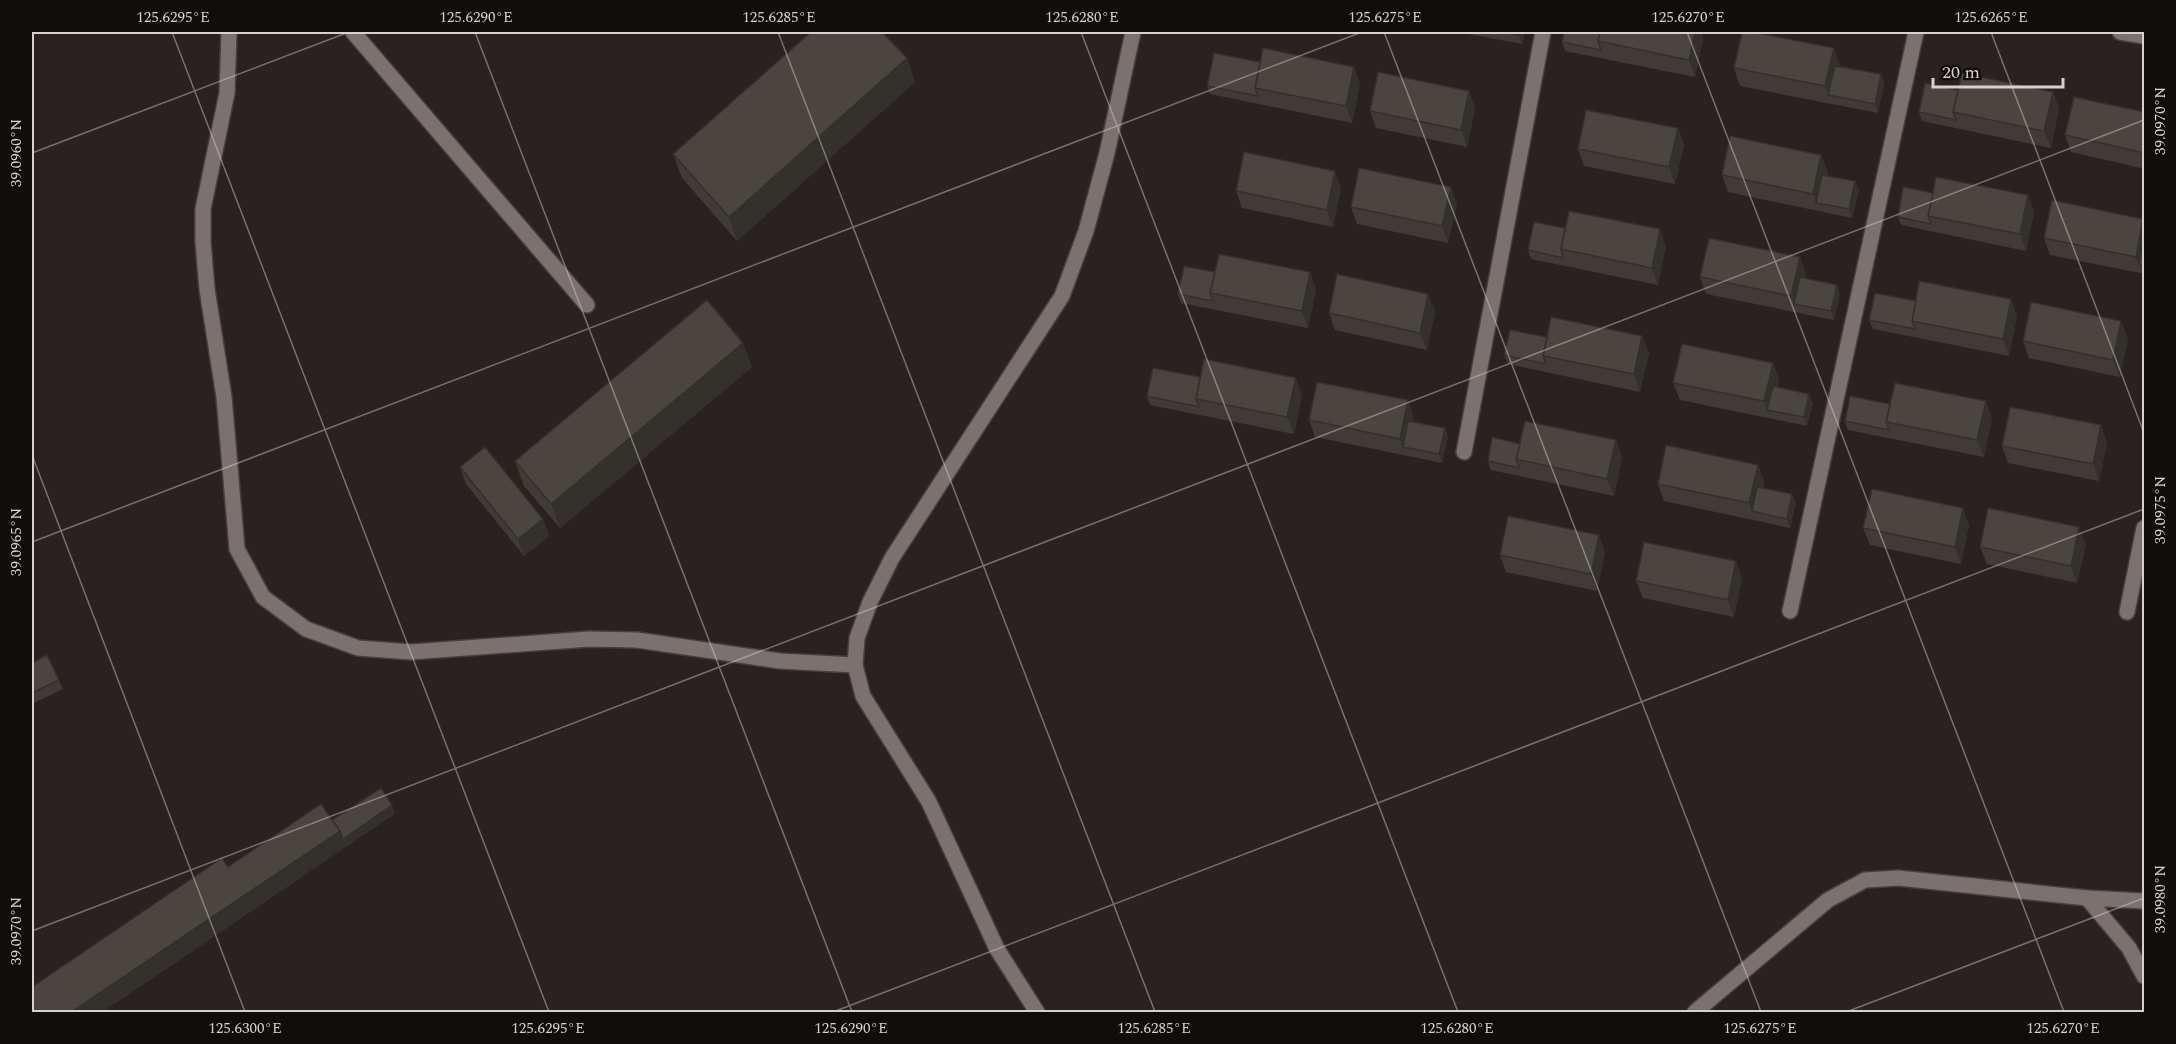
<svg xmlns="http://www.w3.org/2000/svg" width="2176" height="1044" font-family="Spectral,serif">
<rect width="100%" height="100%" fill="#2a2220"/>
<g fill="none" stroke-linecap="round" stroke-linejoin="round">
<g stroke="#453f3d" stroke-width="18">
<g id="lane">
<polyline points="353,32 587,305"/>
<polyline points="2087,898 2129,948 2144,976"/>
<polyline points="1695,1012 1828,900 1865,880 1898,878 2087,898 2144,901"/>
</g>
</g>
<g stroke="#453f3d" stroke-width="18">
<g id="street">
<polyline points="229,32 227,93 203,209 203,242 207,289 224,397 237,549 263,597 306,629 358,648 411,652 589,639 637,640 780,661 855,665"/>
<polyline points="2120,32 2144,36"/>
<polyline points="1464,452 1543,32"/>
<polyline points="1790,611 1916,32"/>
<polyline points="2127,612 2144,528"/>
<polyline points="1037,1012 997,949 929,802 863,696 855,665 857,638 870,602 892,558 1062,296 1086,231 1107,153 1133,32"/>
</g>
</g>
<use href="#lane" stroke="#7b7270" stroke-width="15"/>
<use href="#street" stroke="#7b7270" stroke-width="15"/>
</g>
<g fill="#403b36">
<polygon points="1457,32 1525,32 1522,44"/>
<polygon points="1703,38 1695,77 1565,51 1562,42"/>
<polygon points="907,58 915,82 737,241 682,178 673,154"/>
<polygon points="1260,62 1354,67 1360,84 1352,123 1210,94 1207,86"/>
<polygon points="1840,65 1840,66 1881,74 1884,83 1878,113 1740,86 1734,68"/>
<polygon points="1469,91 1475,108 1467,147 1376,128 1370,111"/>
<polygon points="2053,92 2059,109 2051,148 1922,121 1919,112"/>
<polygon points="2145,112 2145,169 2071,152 2065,135"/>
<polygon points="1678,128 1684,145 1675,184 1584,166 1578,149"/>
<polygon points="1821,155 1828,173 1827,176 1855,181 1859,190 1852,218 1728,192 1722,175"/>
<polygon points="1341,188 1333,227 1242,208 1236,191"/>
<polygon points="1457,204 1448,243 1357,224 1351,207"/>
<polygon points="2034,212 2026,251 1901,225 1898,217"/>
<polygon points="2143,219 2145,222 2145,274 2050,255 2044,238"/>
<polygon points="1565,228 1666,246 1658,285 1531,259 1528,250"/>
<polygon points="1215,272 1310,272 1316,290 1308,328 1181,303 1178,294"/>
<polygon points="1806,274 1805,279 1840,294 1834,320 1706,294 1700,277"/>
<polygon points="2011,299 2017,316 2009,356 1873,329 1869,320 1916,301"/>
<polygon points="1435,311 1427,350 1335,330 1329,313"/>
<polygon points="1642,336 1649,353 1640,392 1508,364 1504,355 1547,337"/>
<polygon points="2128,338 2120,377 2029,358 2023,341"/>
<polygon points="1773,363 1779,380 1777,387 1813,403 1807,426 1680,400 1673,383"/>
<polygon points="752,367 560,528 524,486 515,461"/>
<polygon points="1200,377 1302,395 1294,434 1150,405 1147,396"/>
<polygon points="1890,404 1992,418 1984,457 1848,430 1845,421"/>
<polygon points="1414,418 1413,422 1445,428 1448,437 1442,463 1315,437 1309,420"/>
<polygon points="1616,440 1622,457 1614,496 1491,470 1488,461 1520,444"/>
<polygon points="2107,443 2099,481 2008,463 2002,446"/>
<polygon points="1758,465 1764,482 1763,488 1796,503 1790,528 1664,501 1658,484"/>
<polygon points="460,467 543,519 549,536 524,556 466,484"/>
<polygon points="1969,525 1961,564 1870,545 1863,528"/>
<polygon points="2086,544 2077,583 1987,564 1980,547"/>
<polygon points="1605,552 1597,591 1506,572 1500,555"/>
<polygon points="1742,578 1734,617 1643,598 1636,581"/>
<polygon points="32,663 59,680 63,689 32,704"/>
</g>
<g fill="#34302c">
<polygon points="1520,32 1525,32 1522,44 1519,35"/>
<polygon points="1695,32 1701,32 1703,38 1695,77 1689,60"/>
<polygon points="1834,48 1840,65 1833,96 1828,95 1825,86"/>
<polygon points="907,58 915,82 737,241 729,217"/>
<polygon points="1354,67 1360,84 1352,123 1346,106"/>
<polygon points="1881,74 1884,83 1878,113 1875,104"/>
<polygon points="1469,91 1475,108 1467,147 1461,130"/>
<polygon points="2053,92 2059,109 2051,148 2044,131"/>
<polygon points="1678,128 1684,145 1675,184 1669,167"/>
<polygon points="1821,155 1828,173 1821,204 1816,203 1813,194"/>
<polygon points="1335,171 1341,188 1333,227 1327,210"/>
<polygon points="1855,181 1859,190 1852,218 1849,209"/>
<polygon points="1451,187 1457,204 1448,243 1442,226"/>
<polygon points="2028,195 2034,212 2026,251 2020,234"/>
<polygon points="2143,219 2145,222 2145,260 2139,265 2136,257"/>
<polygon points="1660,229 1666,246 1658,285 1652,268"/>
<polygon points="1800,257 1806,274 1799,305 1794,304 1791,296"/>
<polygon points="1310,272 1316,290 1308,328 1302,311"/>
<polygon points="1837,285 1840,294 1834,320 1831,311"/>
<polygon points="1428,294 1435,311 1427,350 1420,333"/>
<polygon points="2011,299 2017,316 2009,356 2003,339"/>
<polygon points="2121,321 2128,338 2120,377 2113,360"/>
<polygon points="1642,336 1649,353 1640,392 1634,374"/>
<polygon points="743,343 752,367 560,528 551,504"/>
<polygon points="1773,363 1779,380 1772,411 1767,410 1771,418 1764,401"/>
<polygon points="1296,378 1302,395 1294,434 1287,417"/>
<polygon points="1809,394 1813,403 1807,426 1804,417"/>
<polygon points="1408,400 1414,418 1408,448 1403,447 1406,456 1400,439"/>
<polygon points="1986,401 1992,418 1984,457 1977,440"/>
<polygon points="2101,425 2107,443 2099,481 2093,464"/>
<polygon points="1445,428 1448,437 1442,463 1439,454"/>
<polygon points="1616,440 1622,457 1614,496 1607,479"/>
<polygon points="1758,465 1764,482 1757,512 1752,511 1755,520 1749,503"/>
<polygon points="1792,494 1796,503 1790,528 1787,519"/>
<polygon points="1963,508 1969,525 1961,564 1955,547"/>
<polygon points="543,519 549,536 524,556 518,539"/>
<polygon points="2079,527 2086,544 2077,583 2071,566"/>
<polygon points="1599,535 1605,552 1597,591 1591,574"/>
<polygon points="1736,561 1742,578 1734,617 1728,600"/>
<polygon points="392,805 395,814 103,1012 71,1012 340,831"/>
</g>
<g fill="#4b453f" stroke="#34302c" stroke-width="1.5">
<polygon points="811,32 882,32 907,58 729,217 673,154"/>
<polygon points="1501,32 1520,32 1519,35"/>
<polygon points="1564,32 1600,32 1598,41 1601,50 1562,42"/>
<polygon points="1600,32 1695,32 1689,60 1598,41"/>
<polygon points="1742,32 1752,32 1834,48 1825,86 1734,68"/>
<polygon points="1263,48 1354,67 1346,106 1255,88"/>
<polygon points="1214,53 1260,62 1255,88 1258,96 1207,86"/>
<polygon points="1835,66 1881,74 1875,104 1828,95"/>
<polygon points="1378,72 1469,91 1461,130 1370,111"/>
<polygon points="1962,73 2053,92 2044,131 1953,112"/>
<polygon points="1925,83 1958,90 1953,112 1956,120 1919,112"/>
<polygon points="2074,97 2145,112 2145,153 2065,135"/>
<polygon points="1586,110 1678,128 1669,167 1578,149"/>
<polygon points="1730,136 1821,155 1813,194 1722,175"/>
<polygon points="1244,152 1335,171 1327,210 1236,191"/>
<polygon points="1359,168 1451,187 1442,226 1351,207"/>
<polygon points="1822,175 1855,181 1849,209 1816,203"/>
<polygon points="1936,177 2028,195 2020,234 1928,216"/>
<polygon points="1903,187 1933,193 1928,216 1931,224 1898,217"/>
<polygon points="2052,200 2143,219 2136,257 2044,238"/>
<polygon points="1569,211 1660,229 1652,268 1561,249"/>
<polygon points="1534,222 1565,228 1561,249 1563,258 1528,250"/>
<polygon points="1709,238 1800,257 1791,296 1700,277"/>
<polygon points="2144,240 2145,240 2145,266 2139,265"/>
<polygon points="1219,254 1310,272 1302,311 1210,293"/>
<polygon points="1184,266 1215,272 1210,293 1213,301 1178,294"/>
<polygon points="1337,274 1428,294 1420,333 1329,313"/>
<polygon points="1800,277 1837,285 1831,311 1794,304"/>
<polygon points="1919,281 2011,299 2003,339 1912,321"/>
<polygon points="1875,293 1916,301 1912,321 1915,329 1869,320"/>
<polygon points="707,300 743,343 551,504 515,461"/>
<polygon points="2031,302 2121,321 2113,360 2023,341"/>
<polygon points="1551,317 1642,336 1634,374 1543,356"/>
<polygon points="1510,330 1547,337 1543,356 1546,364 1504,355"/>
<polygon points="1682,344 1773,363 1764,401 1673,383"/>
<polygon points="1204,359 1296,378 1287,417 1196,399"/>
<polygon points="1153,368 1200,377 1196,399 1199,407 1147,396"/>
<polygon points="1317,382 1408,400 1400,439 1309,420"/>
<polygon points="1895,383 1986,401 1977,440 1886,422"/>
<polygon points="1773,386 1809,394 1804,417 1767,410"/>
<polygon points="1850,396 1890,404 1886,422 1889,430 1845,421"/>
<polygon points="2010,407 2101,425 2093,464 2002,446"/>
<polygon points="1408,421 1445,428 1439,454 1403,447"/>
<polygon points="1525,421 1616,440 1607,479 1516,459"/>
<polygon points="1492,437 1520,444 1516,459 1519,468 1488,461"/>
<polygon points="1666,445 1758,465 1749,503 1658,484"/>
<polygon points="485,447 543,519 518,539 460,467"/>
<polygon points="1757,487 1792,494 1787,519 1752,511"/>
<polygon points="1872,489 1963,508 1955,547 1863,528"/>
<polygon points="1988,508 2079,527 2071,566 1980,547"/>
<polygon points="1508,516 1599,535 1591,574 1500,555"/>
<polygon points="1644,542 1736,561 1728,600 1636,581"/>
<polygon points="47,655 59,680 32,693 32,663"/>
<polygon points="381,788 392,805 343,839 340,831 332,820"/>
<polygon points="321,804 340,831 71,1012 32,1012 32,987 222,858 228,867"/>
</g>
<path fill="none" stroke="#d6d1cf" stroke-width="1.5" stroke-opacity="0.45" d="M172 32 549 1012M475 32 852 1012M778 32 1155 1012M1081 32 1458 1012M1384 32 1761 1012M1687 32 2064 1012M1991 32 2144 433M32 153 349 32M32 455 245 1012M32 542 1362 32M32 931 2144 120M833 1012 2144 509M1846 1012 2144 898"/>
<rect width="2176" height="1044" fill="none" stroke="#100d0c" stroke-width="66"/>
<path d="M1933 78v9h130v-9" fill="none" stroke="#d6d1cf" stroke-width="3"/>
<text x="1942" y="78" font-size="18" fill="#d6d1cf" stroke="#100d0c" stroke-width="4.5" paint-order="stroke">20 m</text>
<rect x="33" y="33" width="2110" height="978" fill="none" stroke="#d6d1cf" stroke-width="2"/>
<g font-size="15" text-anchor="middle" fill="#d6d1cf">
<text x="173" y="22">125.6295°E</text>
<text x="476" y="22">125.6290°E</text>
<text x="779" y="22">125.6285°E</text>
<text x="1082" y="22">125.6280°E</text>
<text x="1385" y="22">125.6275°E</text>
<text x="1688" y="22">125.6270°E</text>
<text x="1991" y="22">125.6265°E</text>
<text transform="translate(2160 121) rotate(-90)" y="5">39.0970°N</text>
<text transform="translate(16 153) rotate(-90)" y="5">39.0960°N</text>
<text transform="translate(2160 510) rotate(-90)" y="5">39.0975°N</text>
<text transform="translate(16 542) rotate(-90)" y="5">39.0965°N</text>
<text transform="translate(2160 899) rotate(-90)" y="5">39.0980°N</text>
<text transform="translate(16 931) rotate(-90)" y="5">39.0970°N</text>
<text x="245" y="1033">125.6300°E</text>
<text x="548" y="1033">125.6295°E</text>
<text x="851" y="1033">125.6290°E</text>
<text x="1154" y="1033">125.6285°E</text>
<text x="1457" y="1033">125.6280°E</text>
<text x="1760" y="1033">125.6275°E</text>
<text x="2063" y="1033">125.6270°E</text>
</g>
</svg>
